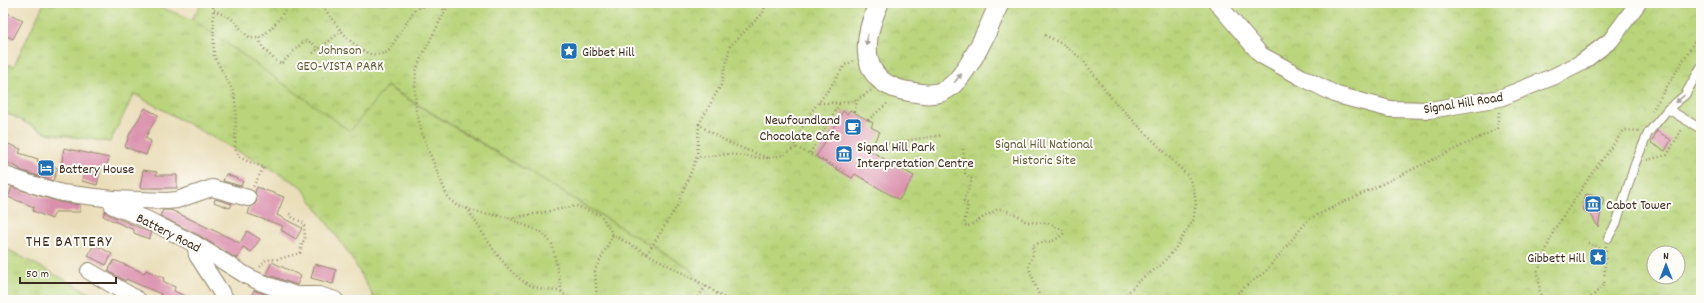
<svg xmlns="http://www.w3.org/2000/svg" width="1704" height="303" font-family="Dekko,sans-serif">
<defs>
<pattern id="grass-tufts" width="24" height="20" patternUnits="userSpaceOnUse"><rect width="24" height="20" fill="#b9d47a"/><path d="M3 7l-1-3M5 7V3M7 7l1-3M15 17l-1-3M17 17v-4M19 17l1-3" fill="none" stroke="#a0b669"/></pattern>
<pattern id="park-crowns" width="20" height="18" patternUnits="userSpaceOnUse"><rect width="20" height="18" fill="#b9d47a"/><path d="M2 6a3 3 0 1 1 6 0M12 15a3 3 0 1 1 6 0" fill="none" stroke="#a0b669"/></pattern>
</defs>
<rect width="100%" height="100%" fill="#fdfcf7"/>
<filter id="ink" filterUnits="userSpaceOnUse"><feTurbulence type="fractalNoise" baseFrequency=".025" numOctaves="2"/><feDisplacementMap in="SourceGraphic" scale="8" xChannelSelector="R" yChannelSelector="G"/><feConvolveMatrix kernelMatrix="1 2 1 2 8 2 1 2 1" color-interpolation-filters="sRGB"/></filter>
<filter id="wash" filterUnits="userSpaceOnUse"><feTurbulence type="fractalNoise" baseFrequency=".012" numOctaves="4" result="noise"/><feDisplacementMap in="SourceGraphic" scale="16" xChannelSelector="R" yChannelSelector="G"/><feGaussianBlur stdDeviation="0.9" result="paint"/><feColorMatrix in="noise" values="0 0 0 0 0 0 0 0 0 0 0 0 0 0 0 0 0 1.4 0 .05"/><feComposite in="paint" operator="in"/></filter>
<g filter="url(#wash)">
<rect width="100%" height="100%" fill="#eadeba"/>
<g fill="url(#grass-tufts)" stroke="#7a7f4c">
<polygon points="44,3 148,3 192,19 350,130 386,86 690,269 713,300 375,300 352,258 301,186 134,94 110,142 46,133 3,111 3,64 14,66"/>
<polygon points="3,247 103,300 3,300"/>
</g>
<path fill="url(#park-crowns)" stroke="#7a7f4c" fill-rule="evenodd" d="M202 3H1701V300H713L690 269 387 86 350 131 192 19ZM1654 253H1678V277H1654Z"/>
<g id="blocks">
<g fill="#da8fac">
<polygon points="3,11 23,20 13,39 3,34"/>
<polygon points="145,108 158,115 145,138 151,141 146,155 125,147 130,133"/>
<polygon points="850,110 873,123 871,127 880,132 869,150 914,176 899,200 855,174 852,178 816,157 843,111 847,114"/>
<polygon points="1657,131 1671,140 1665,151 1651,143"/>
<polygon points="6,143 21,149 19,153 38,159 37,161 58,168 53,181 20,170 19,168 3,161 3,149"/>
<polygon points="64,148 109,158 106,169 101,168 97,185 82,181 84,172 61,168"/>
<polygon points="143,170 157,172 156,175 177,175 177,188 140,188"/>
<polygon points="226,174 243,181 241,186 223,181"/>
<polygon points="12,187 59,202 80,205 80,212 55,212 52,219 33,211 34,207 8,197"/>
<polygon points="257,187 284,197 277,215 302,228 296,239 281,230 283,226 248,214 250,207 254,205 257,201 255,192"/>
<polygon points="1586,194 1604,198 1598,227 1589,211 1583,210"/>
<polygon points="215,199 232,204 230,208 214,202"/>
<polygon points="163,210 171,210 240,243 247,231 260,239 251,252 243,247 237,259 200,236 160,216"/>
<polygon points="105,211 110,215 152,233 149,239 134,233 134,230 103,216"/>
<polygon points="94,244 112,254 106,265 88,256"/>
<polygon points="114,260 144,273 146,270 164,278 163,281 175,287 174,291 194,300 168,300 160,297 161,294 126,279 125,281 108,271"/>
<polygon points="272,262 301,276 297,285 266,274"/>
<polygon points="315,264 336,270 333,284 311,278"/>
<polygon points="254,290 259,292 282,300 249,300"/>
</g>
</g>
</g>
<g filter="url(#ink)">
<use href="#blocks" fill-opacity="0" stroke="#92846c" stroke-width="1"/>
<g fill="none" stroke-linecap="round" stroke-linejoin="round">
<g stroke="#92846c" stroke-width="10">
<g id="service">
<polyline points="1701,67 1685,95 1668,109 1701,129"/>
<polyline points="1608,238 1616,224 1635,164 1648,133 1668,109"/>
</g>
</g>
<g stroke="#92846c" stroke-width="18">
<g id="minor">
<polyline points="1217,3 1261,55 1301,77 1337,95 1390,109 1430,110 1500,98 1555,76 1581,63 1611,40 1638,3"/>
<polyline points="3,174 31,184 62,193 113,199 113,206 146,219 195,244 247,276 262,283 296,295 319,295 335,300"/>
<polyline points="113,199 167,201 177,200 212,188 248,198"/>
<polyline points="195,244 197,255 226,300"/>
<polyline points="89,271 138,300"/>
</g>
</g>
<g stroke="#92846c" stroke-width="21">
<path id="tertiary" d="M879 3C861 42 858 85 912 92 924 94 936 96 947 89 968 76 990 26 999 3"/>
</g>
<g stroke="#92846c" stroke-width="2.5" stroke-dasharray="1 3" stroke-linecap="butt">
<polyline points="213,3 214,56 234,93 236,110 235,149 240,157 247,161 264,167 253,187"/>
<path d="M320 3C332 18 351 48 370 54 376 55 382 54 388 52L415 9 431 3"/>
<polyline points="416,3 428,4"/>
<polyline points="438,3 445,11"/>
<polyline points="452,3 445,11 421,58 416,71 415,89 416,110 422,133 432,159 448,198 457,206 482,213 513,218 576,206 601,215 613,235 706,286 727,300"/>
<path d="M214 10C220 13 228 16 233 20 239 25 242 32 248 36 263 47 283 13 290 3"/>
<polyline points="1045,35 1064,45 1083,60 1113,100 1188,176 1194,189 1196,204 1193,220 1175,249 1161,265 1138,282 1121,300"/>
<path d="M260 38C259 47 273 59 281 64L303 42C311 40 314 44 318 50"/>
<polyline points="313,53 342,31"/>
<polyline points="819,103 840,103 858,99"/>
<polyline points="1652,111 1701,31"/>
<polyline points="854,112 858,99 872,90"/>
<polyline points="868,120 889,102"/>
<polyline points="872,146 943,135"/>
<path d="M963 149 965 173 972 179C970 188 965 193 964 201L968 204 964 224 967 227 998 209H1002L1017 215 1026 222 1048 223 1062 229 1064 233C1052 246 1044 239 1032 246 1036 255 1029 259 1029 267 1029 270 1039 294 1041 300"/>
<polyline points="810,153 840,103"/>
<polyline points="697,157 699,124"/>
<polyline points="769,158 783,155 796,147"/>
<polyline points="1647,160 1667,155 1682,129"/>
<polyline points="844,171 796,147 794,143 808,116 829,89 845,65 853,61"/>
<path d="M467 208C481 230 504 271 526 283 536 289 551 290 562 292"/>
<polyline points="508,218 543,233 552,244 562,292 569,300"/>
<polyline points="1588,243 1604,250"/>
<path d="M647 254 677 206 697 157 729 154 760 158H769C744 149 720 141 699 124L721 85 730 46 763 13 766 3"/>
<polyline points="260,267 266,260 279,259 300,253 302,243 305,239 304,223 293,218 289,213"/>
<polyline points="597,300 595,270 613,235"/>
<polyline points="696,300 706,286"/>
<polyline points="1228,300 1266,271 1309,219 1497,129 1499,111"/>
<polyline points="1547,300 1540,294 1538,271 1554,230 1593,172 1624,130 1640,131"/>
<polyline points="1588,300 1604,285 1606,246"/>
</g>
<use href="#service" stroke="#fff" stroke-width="8"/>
<use href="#minor" stroke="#fff" stroke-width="16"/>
<use href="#tertiary" stroke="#fff" stroke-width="19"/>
</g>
<defs><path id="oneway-solid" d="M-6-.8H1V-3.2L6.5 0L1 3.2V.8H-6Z"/></defs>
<g fill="#a79f9a">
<use href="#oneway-solid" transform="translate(867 40) rotate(97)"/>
<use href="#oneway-solid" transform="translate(958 78) rotate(-51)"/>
<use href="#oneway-solid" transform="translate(1680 99) rotate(140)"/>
</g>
</g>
<defs>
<g id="sight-square" transform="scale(0.9)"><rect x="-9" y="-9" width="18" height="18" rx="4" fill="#1f6fb2" stroke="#fdfcf7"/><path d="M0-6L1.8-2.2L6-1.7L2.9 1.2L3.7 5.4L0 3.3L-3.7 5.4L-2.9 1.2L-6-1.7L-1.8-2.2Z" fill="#fff"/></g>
<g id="cafe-square" transform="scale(0.9)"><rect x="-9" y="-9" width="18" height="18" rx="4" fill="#1f6fb2" stroke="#fdfcf7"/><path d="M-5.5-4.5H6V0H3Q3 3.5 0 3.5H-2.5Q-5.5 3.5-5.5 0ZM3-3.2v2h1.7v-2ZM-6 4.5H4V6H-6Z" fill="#fff"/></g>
<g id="museum-square" transform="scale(0.9)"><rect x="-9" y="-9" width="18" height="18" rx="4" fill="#1f6fb2" stroke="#fdfcf7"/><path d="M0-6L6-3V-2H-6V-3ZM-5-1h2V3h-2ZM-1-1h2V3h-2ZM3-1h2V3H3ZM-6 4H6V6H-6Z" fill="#fff"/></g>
<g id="hotel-square" transform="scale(0.9)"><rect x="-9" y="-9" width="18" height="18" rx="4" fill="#1f6fb2" stroke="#fdfcf7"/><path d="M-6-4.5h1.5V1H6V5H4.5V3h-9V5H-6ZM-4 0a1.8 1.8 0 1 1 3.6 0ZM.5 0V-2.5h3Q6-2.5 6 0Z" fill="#fff"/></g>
</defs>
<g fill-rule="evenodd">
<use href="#sight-square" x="569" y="51"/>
<use href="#cafe-square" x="853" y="127"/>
<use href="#museum-square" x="844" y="154"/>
<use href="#hotel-square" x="46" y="168"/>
<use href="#museum-square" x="1593" y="204"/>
<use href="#sight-square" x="1598" y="257"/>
</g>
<g text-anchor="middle" stroke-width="4" stroke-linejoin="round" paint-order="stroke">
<g font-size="14" fill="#615d3a" stroke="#fdfcf7">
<text x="340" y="54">Johnson<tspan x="340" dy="16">GEO-VISTA PARK</tspan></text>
<text x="1044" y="148">Signal Hill National<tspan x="1044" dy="16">Historic Site</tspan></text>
</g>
<g font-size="14" fill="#3b2a1e" stroke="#fdfcf7" text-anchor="start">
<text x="582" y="56">Gibbet Hill</text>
<text x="840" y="124" text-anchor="end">Newfoundland<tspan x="840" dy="16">Chocolate Cafe</tspan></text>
<text x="857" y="151">Signal Hill Park<tspan x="857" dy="16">Interpretation Centre</tspan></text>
<text x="59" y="173">Battery House</text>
<text x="1606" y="209">Cabot Tower</text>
<text x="1585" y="262" text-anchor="end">Gibbett Hill</text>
</g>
<g font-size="14" fill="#3b2a1e" stroke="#fdfcf7">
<text transform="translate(1463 102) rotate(-9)" y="5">Signal Hill Road</text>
<text transform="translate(169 232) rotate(27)" y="5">Battery Road</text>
</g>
<g font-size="16" letter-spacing="1" fill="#3b2a1e" stroke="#fdfcf7">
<text x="69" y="246">THE BATTERY</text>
</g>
</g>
<rect width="1704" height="303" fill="none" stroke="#fdfcf7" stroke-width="16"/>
<g transform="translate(1666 265)"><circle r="19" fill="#fdfcf7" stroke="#afa8a0"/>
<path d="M0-3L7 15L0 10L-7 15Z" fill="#1f6fb2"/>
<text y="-6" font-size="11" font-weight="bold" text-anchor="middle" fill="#3b2a1e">N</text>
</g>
<path d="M20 277v6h96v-6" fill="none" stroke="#3b2a1e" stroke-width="2"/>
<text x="26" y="277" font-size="12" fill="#3b2a1e" stroke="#fdfcf7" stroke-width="3" paint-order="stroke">50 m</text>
</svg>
